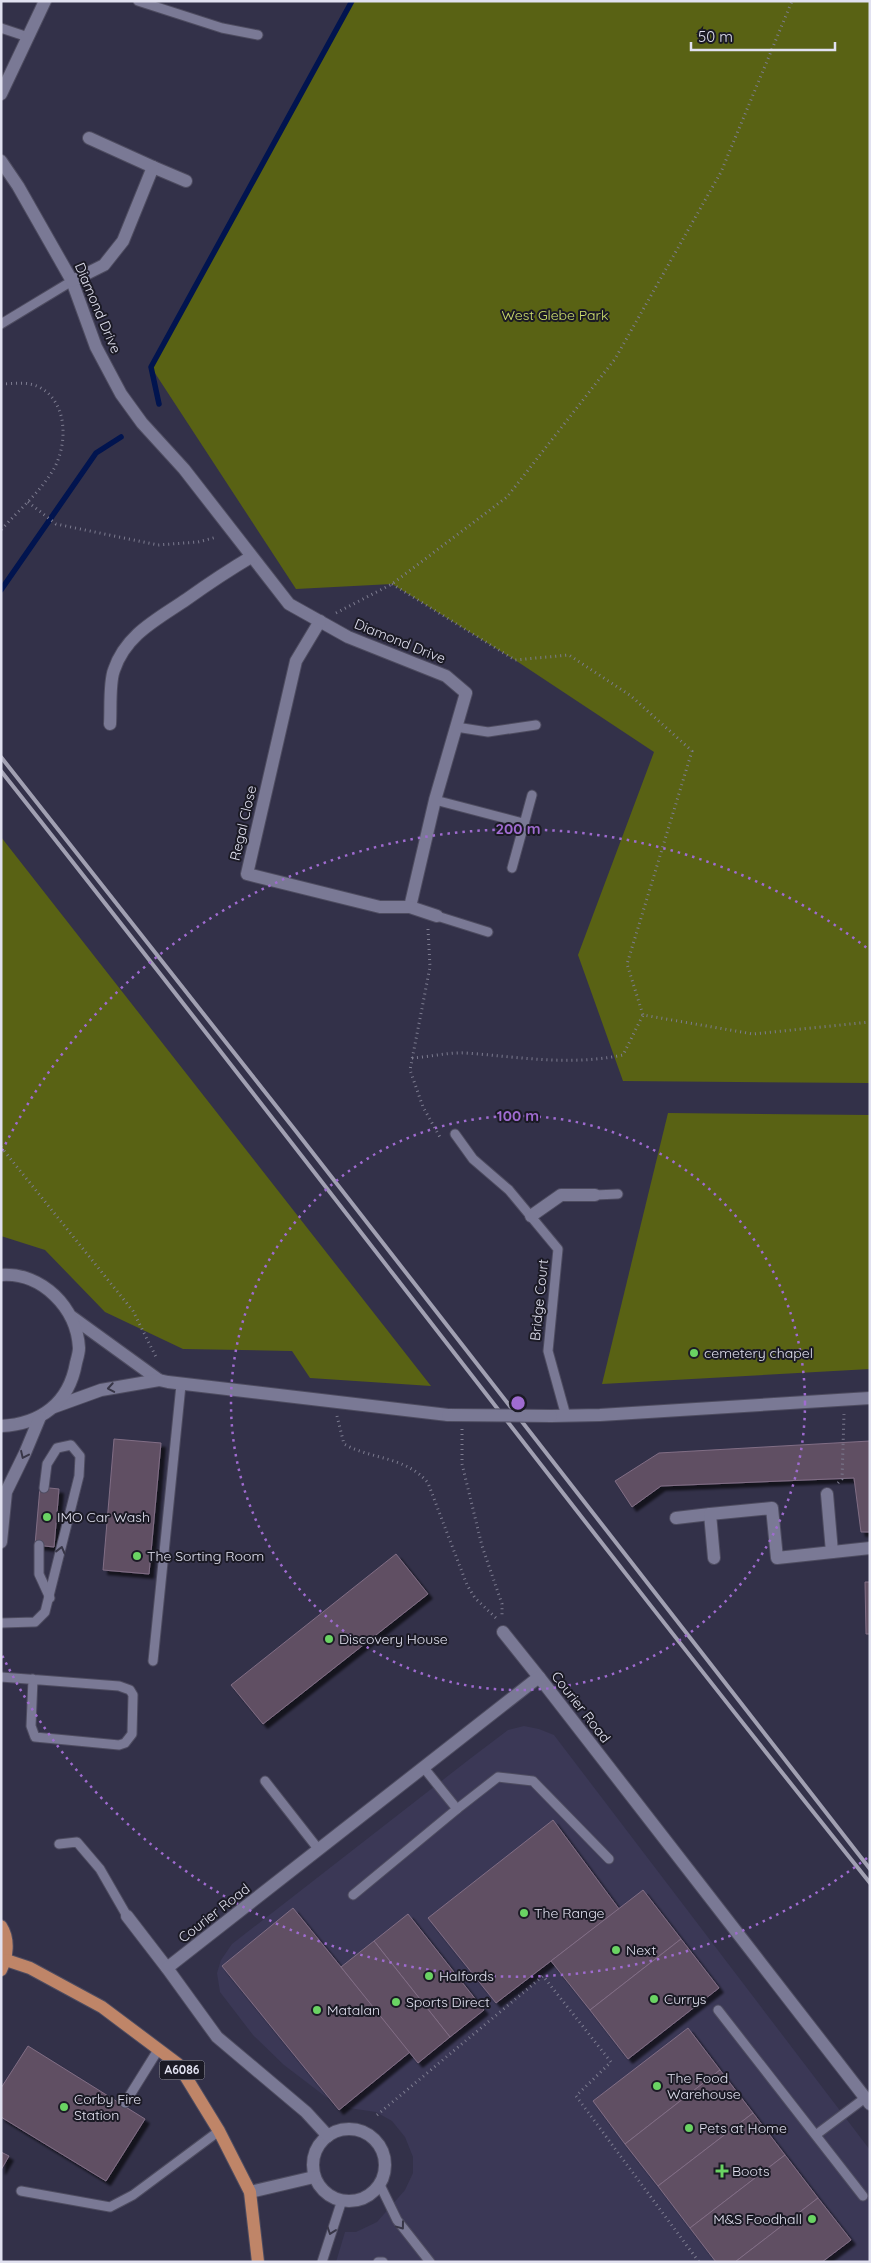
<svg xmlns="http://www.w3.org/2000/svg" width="871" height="2263" font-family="Quicksand,sans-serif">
<defs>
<filter id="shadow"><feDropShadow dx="4.5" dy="4.5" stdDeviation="1" flood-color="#0009"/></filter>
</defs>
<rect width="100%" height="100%" fill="#333149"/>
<polygon fill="#3b3856" points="524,1726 539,1729 554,1735 870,2150 870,2262 336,2262 345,2232 356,2232 377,2222 405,2190 413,2173 413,2157 405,2137 392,2121 376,2112 349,2108 326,2097 284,2065 253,2035 220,1992 217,1973 221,1960 232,1944 471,1758 508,1730"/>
<g fill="#596214">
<polygon points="352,1 870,1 870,1083 623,1081 578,955 654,752 515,660 392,584 296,589 151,367"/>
<polygon points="1,838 1,837 431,1386 310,1378 292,1351 183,1349 105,1312 45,1250 1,1236"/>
<polygon points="668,1113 870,1115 870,1369 602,1384"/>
</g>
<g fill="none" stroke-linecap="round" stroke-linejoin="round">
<g stroke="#01144f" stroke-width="5.5">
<polyline points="159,404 151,367 352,1"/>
<polyline points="1,590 96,453 121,437"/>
</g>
</g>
<g fill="#614f64" stroke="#816e85" filter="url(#shadow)">
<polygon points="114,1439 161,1443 149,1574 103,1570"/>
<polygon points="870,1441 870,1532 861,1532 854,1478 661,1486 632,1507 615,1481 659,1453"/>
<polygon points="40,1487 59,1489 54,1547 35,1545"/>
<polygon points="396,1554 428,1594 263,1724 231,1685"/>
<polygon points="865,1582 870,1582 870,1634 866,1634"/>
<polygon points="553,1820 619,1909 496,2003 428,1918"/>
<polygon points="643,1890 681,1939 590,2010 551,1961"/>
<polygon points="293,1908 410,2052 339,2110 222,1966"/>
<polygon points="408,1914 484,2010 450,2037 374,1941"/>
<polygon points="681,1939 719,1988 628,2059 590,2010"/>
<polygon points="374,1941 450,2037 418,2063 341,1967"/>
<polygon points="688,2028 720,2070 625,2144 593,2101"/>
<polygon points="28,2046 145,2119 106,2181 1,2117 1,2088"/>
<polygon points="720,2070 753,2113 658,2186 625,2144"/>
<polygon points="753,2113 785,2155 690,2228 658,2186"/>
<polygon points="1,2152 9,2156 1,2170"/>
<polygon points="785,2155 818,2198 735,2262 716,2262 690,2228"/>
<polygon points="818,2198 851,2240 822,2262 735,2262"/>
</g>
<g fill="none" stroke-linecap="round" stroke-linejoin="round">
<g stroke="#4e4c60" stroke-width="11">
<g id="service">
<polyline points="138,1 222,28 258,35"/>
<polyline points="1,28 28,37"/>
<polyline points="1,324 72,281"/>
<polyline points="456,727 488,732 536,725"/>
<polyline points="435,800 523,823"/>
<polyline points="512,868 532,795"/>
<polyline points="437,916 488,932"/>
<polyline points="455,1134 473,1159 509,1190 558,1249 548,1351 566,1416"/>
<polyline points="595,1195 618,1194"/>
<polyline points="39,1545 39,1574 50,1598"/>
<polyline points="1,1623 35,1622 45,1612 79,1476 80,1456 71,1445 57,1448 47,1464 44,1488"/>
<polyline points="153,1661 181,1385"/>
<polyline points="1,1677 119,1686 130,1690 133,1695 132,1734 125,1743 119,1745 35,1737 31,1726 33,1679"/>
<polyline points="265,1781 319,1850"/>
<polyline points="457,1809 498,1777 533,1781 609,1859"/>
<polyline points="59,1844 77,1842 100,1869 127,1916"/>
<polyline points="353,1895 457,1809 424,1768"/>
<polyline points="718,2010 863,2196"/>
<polyline points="125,2103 158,2050"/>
<polyline points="817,2134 865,2098"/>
<polyline points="380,2185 397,2220 430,2262"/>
<polyline points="21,2191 110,2207 133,2195 219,2131"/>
<polyline points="322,2262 342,2200"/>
<polyline points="378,2262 383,2262"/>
</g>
</g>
<g stroke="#4e4c60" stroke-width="14">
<g id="minor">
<polyline points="1,161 18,186 72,281 96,347 121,394 142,423 184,469 289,604 348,637 446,676 466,693 435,800 410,907"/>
<polyline points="153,167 186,181"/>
<polyline points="72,281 104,265 123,241 153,167 89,138"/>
<polyline points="320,621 296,661 247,874 380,907 410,907 437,916"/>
<path d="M110 724C111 709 109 683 114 670 126 634 158 619 187 599 208 584 229 570 251 557"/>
<polyline points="531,1216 561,1195 595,1195"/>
<polyline points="827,1494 832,1552"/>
<polyline points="676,1518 710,1514"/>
<polyline points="714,1558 710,1514 772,1508 777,1558 870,1548"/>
<polyline points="503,1632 539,1677"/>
<polyline points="127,1916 167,1968"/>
<circle cx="349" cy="2165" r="36"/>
<polyline points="328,2136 306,2112 217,2037 167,1968 539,1677 870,2104"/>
<polyline points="250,2192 314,2177"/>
</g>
</g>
<g stroke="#4e4c60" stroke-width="14">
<g id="tertiary">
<polyline points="1,94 45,1"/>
<polyline points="72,1317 159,1380 168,1382 448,1415"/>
<polyline points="54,1407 101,1390 159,1380"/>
<polyline points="551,1416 600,1415 870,1398"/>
</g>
</g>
<g stroke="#4e4c60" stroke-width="14">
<g id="secondary">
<path d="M1 1275C42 1272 77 1308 79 1348 79 1353 77 1359 76 1363 69 1403 41 1424 1 1426"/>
<polyline points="1,1542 6,1492 25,1453 40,1417"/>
</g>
</g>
<g stroke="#4e4c60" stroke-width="14">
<g id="primary">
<path d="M1 1926C10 1940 7 1957 1 1970"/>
<polyline points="6,1960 30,1968 102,2007 178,2064 219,2131 250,2192 258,2262"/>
</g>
</g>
<g stroke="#7d7c90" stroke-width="3" stroke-dasharray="1 4" stroke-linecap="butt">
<path d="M1 384C14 384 27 381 39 387 69 402 68 447 52 472 38 494 18 511 1 530"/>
<polyline points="28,502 56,524 158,545 198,542 217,537"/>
<polyline points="392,584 515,660 569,655 631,696 692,751 627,964 643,1015 753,1034 870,1022"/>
<polyline points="336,613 392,584 507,497 615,359 721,172 792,1"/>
<polyline points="428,929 430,967 410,1070 423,1107 441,1139"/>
<path d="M412 1058C430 1057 448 1052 466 1053 520 1057 569 1066 623 1055L643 1015"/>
<polyline points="1,1147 133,1311 156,1357"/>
<path d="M337 1416 344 1444C372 1460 406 1456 428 1483L467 1585 475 1598 497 1619"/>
<polyline points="462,1429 462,1464 482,1546 502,1604 502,1617"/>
<polyline points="838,1483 842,1479 844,1414"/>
<polyline points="377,2115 543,1976 611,2062 576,2096 699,2262"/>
</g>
<use href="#service" stroke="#7a7995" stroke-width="9"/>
<use href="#minor" stroke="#7a7995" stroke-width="12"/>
<use href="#tertiary" stroke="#7a7995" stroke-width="12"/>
<use href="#secondary" stroke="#7a7995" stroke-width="12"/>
<use href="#primary" stroke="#bf8568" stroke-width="12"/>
<g stroke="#a1a0b2" stroke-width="4">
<polyline points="1,757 295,1130 870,1869"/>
<path d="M1 771C293 1140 576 1516 870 1883"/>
</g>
<g stroke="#4e4c60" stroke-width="14" stroke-linecap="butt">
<polyline id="tertiary-bridge" points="448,1415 551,1416"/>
</g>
<use href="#tertiary-bridge" stroke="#7a7995" stroke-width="12"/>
</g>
<defs><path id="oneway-chevron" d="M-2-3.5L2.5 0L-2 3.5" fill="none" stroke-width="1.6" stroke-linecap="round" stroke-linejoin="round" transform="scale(1.25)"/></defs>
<g stroke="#383647">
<use href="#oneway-chevron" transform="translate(111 1388) rotate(170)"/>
<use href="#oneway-chevron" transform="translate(24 1455) rotate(115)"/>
<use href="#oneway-chevron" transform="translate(61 1550) rotate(-76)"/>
<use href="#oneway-chevron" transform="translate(401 2226) rotate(53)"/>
<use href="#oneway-chevron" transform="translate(331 2231) rotate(109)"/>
</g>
<g fill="none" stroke="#9f6bd0" stroke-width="2.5" stroke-dasharray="2.5 5">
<circle cx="518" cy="1403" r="287"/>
<path d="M867 1858A574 574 0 0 1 2 1655M2 1151A574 574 0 0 1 867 948"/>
</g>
<g fill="#6ad363" stroke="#1b1a25" stroke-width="2">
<circle cx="694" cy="1353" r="5"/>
<circle cx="47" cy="1517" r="5"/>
<circle cx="137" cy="1556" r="5"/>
<circle cx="329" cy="1639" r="5"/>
<circle cx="524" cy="1913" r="5"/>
<circle cx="616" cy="1950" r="5"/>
<circle cx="429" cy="1976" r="5"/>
<circle cx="654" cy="1999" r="5"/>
<circle cx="396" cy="2002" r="5"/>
<circle cx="317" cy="2010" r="5"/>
<circle cx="657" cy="2086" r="5"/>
<circle cx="64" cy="2107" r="5"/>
<circle cx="689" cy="2128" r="5"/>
<path d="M719.5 2163.5h5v5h5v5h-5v5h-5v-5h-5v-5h5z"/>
<circle cx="812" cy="2219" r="5"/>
</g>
<g text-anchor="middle" stroke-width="4" stroke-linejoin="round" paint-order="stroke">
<rect fill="#1b1a25" stroke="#a6a5b3" stroke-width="1" x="159.5" y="2060.5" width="45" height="19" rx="4"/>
<g font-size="12" font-weight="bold" fill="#e1e1f0">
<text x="182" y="2074">A6086</text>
</g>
<g font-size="14" fill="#e1e1f0" stroke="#1b1a25">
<text transform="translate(98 308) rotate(67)" y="5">Diamond Drive</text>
<text transform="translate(400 641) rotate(22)" y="5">Diamond Drive</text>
<text transform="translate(243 823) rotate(-77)" y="5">Regal Close</text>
<text transform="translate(539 1300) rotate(-84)" y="5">Bridge Court</text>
<text transform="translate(581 1707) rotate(52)" y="5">Courier Road</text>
<text transform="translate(214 1913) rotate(-38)" y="5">Courier Road</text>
</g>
<g font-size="14" fill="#cfe06e" stroke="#1b1a25">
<text x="555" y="320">West Glebe Park</text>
</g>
<g font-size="14" fill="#e1e1f0" stroke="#1b1a25" text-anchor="start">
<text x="704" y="1358">cemetery chapel</text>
<text x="57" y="1522">IMO Car Wash</text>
<text x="147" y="1561">The Sorting Room</text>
<text x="339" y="1644">Discovery House</text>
<text x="534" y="1918">The Range</text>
<text x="626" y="1955">Next</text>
<text x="439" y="1981">Halfords</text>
<text x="664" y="2004">Currys</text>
<text x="406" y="2007">Sports Direct</text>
<text x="327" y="2015">Matalan</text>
<text x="667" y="2083">The Food<tspan x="667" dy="16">Warehouse</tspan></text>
<text x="74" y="2104">Corby Fire<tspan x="74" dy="16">Station</tspan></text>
<text x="699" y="2133">Pets at Home</text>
<text x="732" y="2176">Boots</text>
<text x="802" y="2224" text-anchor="end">M&amp;S Foodhall</text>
</g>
</g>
<circle cx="518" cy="1403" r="8" fill="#9f6bd0" stroke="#1b1a25" stroke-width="2.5"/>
<g font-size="15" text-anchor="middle" font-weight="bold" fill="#9f6bd0" stroke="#1b1a25" stroke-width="4" stroke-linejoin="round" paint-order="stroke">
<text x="518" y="834">200 m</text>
<text x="518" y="1121">100 m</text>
</g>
<rect width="871" height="2263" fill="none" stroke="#e1e1f0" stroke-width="5"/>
<path d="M691 42v8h144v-8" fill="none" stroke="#e1e1f0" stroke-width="2.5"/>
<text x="698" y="42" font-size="15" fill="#e1e1f0" stroke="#1b1a25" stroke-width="4" paint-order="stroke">50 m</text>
</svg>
